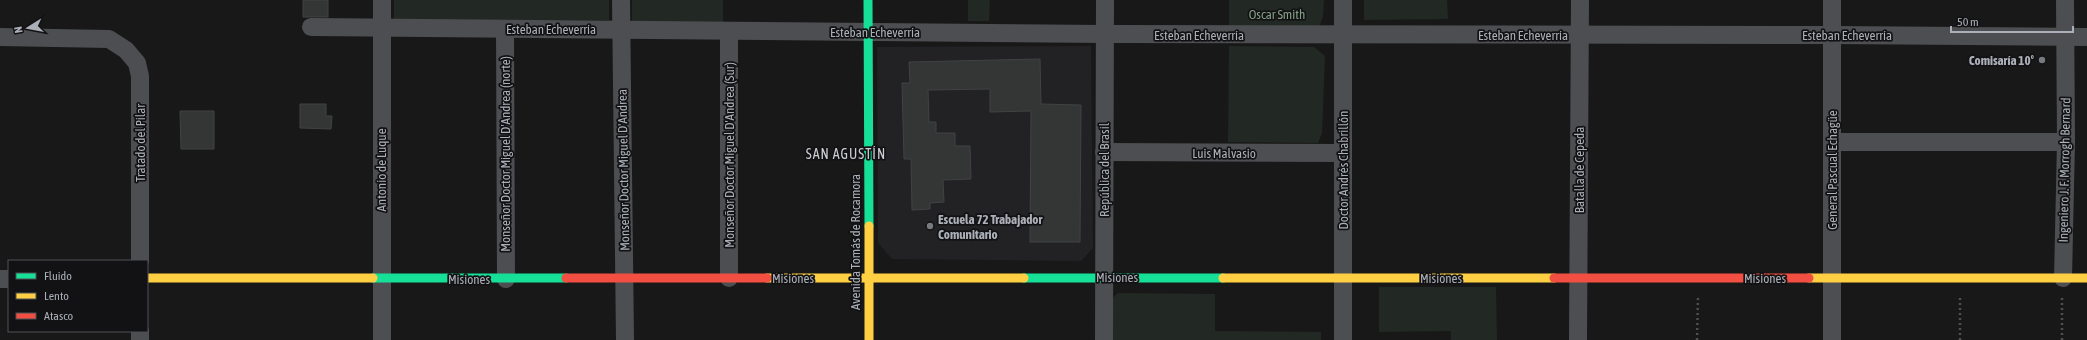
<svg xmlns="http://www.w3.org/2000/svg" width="2087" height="340" font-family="'Asap Condensed',sans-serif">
<rect width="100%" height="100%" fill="#181818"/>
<polygon fill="#222224" points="1091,46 1093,248 1081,261 892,259 878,243 877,47"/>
<g fill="#222823">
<rect x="394" y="0" width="215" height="20"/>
<polygon points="632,0 723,0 723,24 632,23"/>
<polygon points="968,0 990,0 989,21 968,21"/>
<polygon points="1229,0 1324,0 1323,17 1319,27 1229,26"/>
<polygon points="1364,0 1447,0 1448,19 1364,20"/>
<polygon points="1229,46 1314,47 1325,56 1322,133 1318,143 1228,142"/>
<polygon points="1379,287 1496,287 1497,340 1451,340 1451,331 1379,332"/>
<polygon points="1118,293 1215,294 1215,331 1321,332 1321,340 1111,340 1111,299"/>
</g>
<g fill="#343535" stroke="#414244">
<rect x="303" y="0" width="25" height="17"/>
<polygon points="1040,59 1041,104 1081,105 1080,242 1030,242 1031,111 990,112 990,89 928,90 929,122 936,122 936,133 955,133 955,146 970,146 971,179 943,180 944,202 930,203 930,209 912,210 911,159 904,159 902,83 910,83 909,62"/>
<polygon points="300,104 326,104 326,116 332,116 331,129 300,128"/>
<polygon points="180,111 214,111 214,149 181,149"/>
</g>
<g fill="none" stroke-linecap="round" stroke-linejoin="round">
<g stroke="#4e4f51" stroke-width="2.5" stroke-dasharray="2 3" stroke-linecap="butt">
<polyline points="1697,340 1698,296"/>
<polyline points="1960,340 1960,296"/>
<polyline points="2062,340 2062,296"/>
</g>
<g stroke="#4d4e51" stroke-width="18">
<polyline points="621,0 625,340"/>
<polyline points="311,27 1105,34 1832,35 2087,37"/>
<polyline points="505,29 506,279"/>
<polyline points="729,31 729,278"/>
<polyline points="0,37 109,39 126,50 137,63 140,76 140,261"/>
<polyline points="1832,142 2066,142"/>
<polyline points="1104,152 1343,153"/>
<polyline points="2063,278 2066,142 2065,0"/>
<polyline points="0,279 9,279"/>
<polyline points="140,340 140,331"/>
<polyline points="382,340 382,0"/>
<polyline points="1104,340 1105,0"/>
<polyline points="1343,340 1343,0"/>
<polyline points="1578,340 1580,0"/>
<polyline points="1832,340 1832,0"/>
</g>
<g stroke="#16e098" stroke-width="9">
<polyline points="868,0 869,226"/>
<polyline points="373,278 566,278"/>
<polyline points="1024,278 1223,278"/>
</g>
<g stroke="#ffcf43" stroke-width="9">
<polyline points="869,226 869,340"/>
<polyline points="147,278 373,278"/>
<polyline points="767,278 1024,278"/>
<polyline points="1223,278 1554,278"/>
<polyline points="1809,278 2087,278"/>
</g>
<g stroke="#f24e42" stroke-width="9">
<polyline points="566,278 767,278"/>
<polyline points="1554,278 1809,278"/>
</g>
</g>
<g fill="#787a7f" stroke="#121214" stroke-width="1.5">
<circle cx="2042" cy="60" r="4"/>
<circle cx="930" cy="226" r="4"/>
</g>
<g text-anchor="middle" stroke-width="3.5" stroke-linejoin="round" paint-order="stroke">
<g font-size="13" fill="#85a087" stroke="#121214">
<text x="1277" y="19">Oscar Smith</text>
</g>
<g font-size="13" fill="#abafb7" stroke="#121214">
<text x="551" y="34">Esteban Echeverría</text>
<text x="875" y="37">Esteban Echeverría</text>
<text x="1199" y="40">Esteban Echeverría</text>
<text x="1523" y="40">Esteban Echeverría</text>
<text x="1847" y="40">Esteban Echeverría</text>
<text transform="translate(140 143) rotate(-90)" y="5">Tratado del Pilar</text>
<text x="1224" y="158">Luis Malvasio</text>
<text transform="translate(505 154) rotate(-90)" y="5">Monseñor Doctor Miguel D'Andrea (norte)</text>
<text transform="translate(729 155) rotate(-90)" y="5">Monseñor Doctor Miguel D'Andrea (Sur)</text>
<text transform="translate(381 170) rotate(-90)" y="5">Antonio de Luque</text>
<text transform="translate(623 170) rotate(-91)" y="5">Monseñor Doctor Miguel D'Andrea</text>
<text transform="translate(1104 170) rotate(-90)" y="5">República del Brasil</text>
<text transform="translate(1343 170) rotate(-90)" y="5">Doctor Andrés Chabrillón</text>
<text transform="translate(1579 170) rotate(-90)" y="5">Batalla de Cepeda</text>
<text transform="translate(1832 170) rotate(-90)" y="5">General Pascual Echagüe</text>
<text transform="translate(2064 170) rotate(-89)" y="5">Ingeniero J. F. Morrogh Bernard</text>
<text transform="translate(855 242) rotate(-90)" y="5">Avenida Tomás de Rocamora</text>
<text x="1117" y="282">Misiones</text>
<text x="793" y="283">Misiones</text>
<text x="1441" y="283">Misiones</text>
<text x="1765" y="283">Misiones</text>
<text x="469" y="284">Misiones</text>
</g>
<g font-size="13" font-weight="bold" fill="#abafb7" stroke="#121214" text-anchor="end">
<text x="2034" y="65">Comisaría 10º</text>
<text x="938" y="224" text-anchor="start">Escuela 72 Trabajador<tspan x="938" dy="15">Comunitario</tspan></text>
</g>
<g font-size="14" letter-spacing="1" fill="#ccced4" stroke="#121214">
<text x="846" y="159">SAN AGUSTÍN</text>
</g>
</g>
<rect x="8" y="260" width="140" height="72" fill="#121214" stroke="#4f5155"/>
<rect x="16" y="273" width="20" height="6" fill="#16e098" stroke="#4f5155"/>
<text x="44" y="280" font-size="12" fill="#abafb7">Fluido</text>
<rect x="16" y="293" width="20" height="6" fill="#ffcf43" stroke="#4f5155"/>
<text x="44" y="300" font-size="12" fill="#abafb7">Lento</text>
<rect x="16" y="313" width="20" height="6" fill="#f24e42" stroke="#4f5155"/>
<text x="44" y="320" font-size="12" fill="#abafb7">Atasco</text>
<g transform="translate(28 28) rotate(259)" stroke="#121214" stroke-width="3" paint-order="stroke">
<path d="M0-3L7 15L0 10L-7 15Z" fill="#abafb7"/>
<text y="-6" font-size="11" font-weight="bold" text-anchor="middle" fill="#abafb7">N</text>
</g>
<path d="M1951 26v6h122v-6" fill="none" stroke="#abafb7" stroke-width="2"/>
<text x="1957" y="26" font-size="12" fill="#abafb7" stroke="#121214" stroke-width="3" paint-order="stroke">50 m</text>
</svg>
